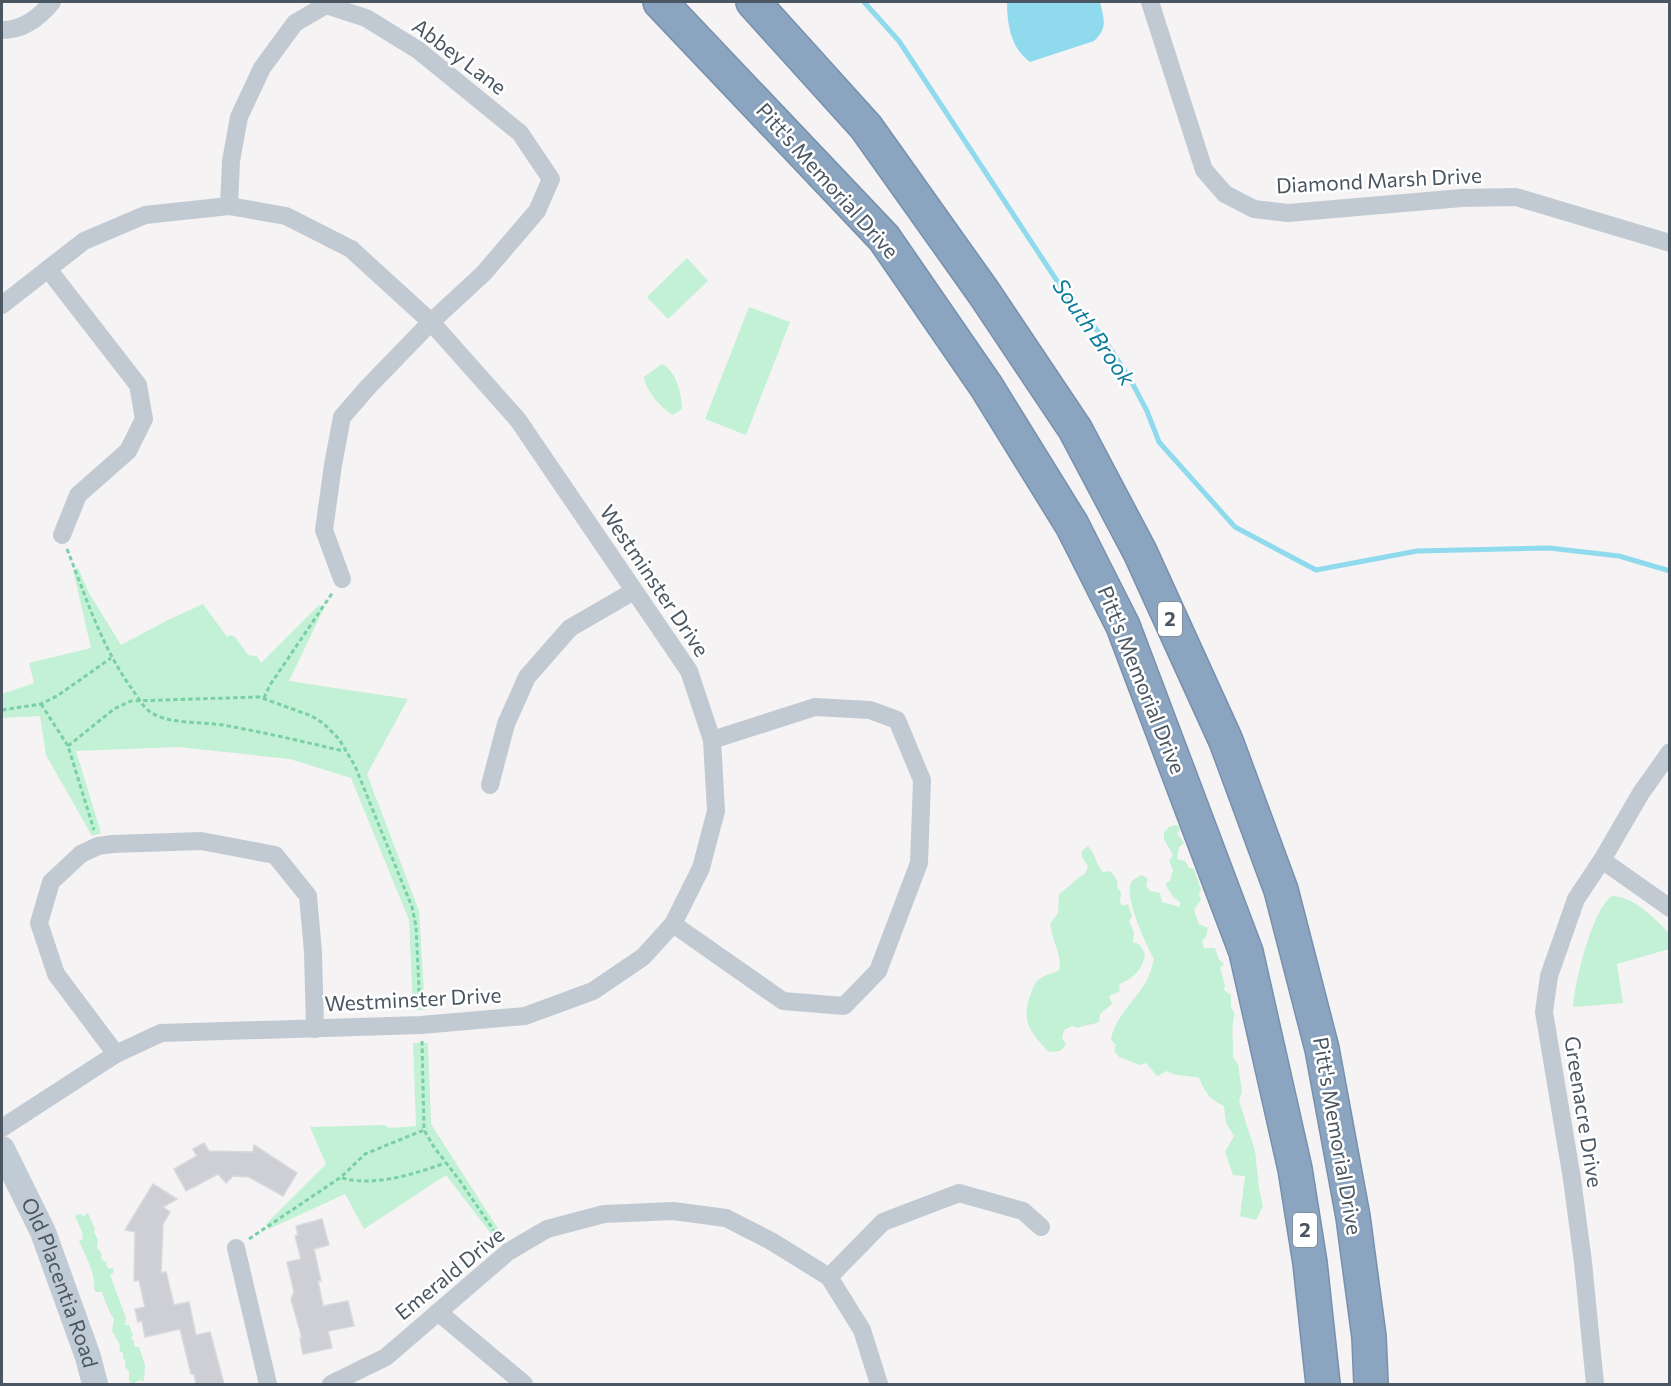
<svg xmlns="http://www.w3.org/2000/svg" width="1671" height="1386" font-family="Commissioner,sans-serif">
<rect width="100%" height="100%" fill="#f5f3f3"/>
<g fill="#c3f1d5">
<polygon points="687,258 708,281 668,319 647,297"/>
<polygon points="749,307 790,322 746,435 705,419"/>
<path d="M662 364C677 372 681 393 682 409L673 415C661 408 646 391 644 377Z"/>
<polygon points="78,568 89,593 121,645 166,621 203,604 227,637 230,635 235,637 248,655 257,656 261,663 319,605 324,608 289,681 408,699 367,774 419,911 425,1010 413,1010 409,920 351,778 290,759 178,747 76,751 101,833 92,836 46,755 40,716 2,718 2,694 34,683 29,663 91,648 73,570"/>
<path d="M1175 825 1179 826 1180 831 1177 833 1184 843 1179 847 1177 859 1185 861 1189 868 1194 869 1201 890 1199 894 1201 900 1194 910 1199 924 1208 928 1206 937 1202 941 1204 948H1215L1219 960 1224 964 1220 968 1225 985 1224 990 1231 995V1008L1235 1014C1230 1027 1234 1044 1233 1058L1238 1064 1242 1092 1239 1101 1255 1151 1259 1188 1263 1206 1256 1220 1240 1216 1245 1176 1233 1175 1225 1152 1234 1136 1226 1123 1224 1106C1210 1100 1205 1092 1199 1078 1188 1075 1176 1077 1167 1071L1157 1076 1146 1063 1140 1065 1119 1057 1114 1050 1116 1045 1111 1040C1114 1018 1135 1001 1146 982 1150 975 1152 967 1154 959 1146 945 1124 897 1131 883 1133 879 1138 877 1142 875L1148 879 1146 886 1150 891 1160 893 1162 902 1180 907V902L1174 898 1165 884 1170 881 1173 870 1169 861 1173 855 1164 839V832L1169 827Z"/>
<path d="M1088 846C1096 854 1095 863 1103 872L1110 871 1117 880 1118 889 1121 892 1120 901 1122 906 1128 904 1132 917 1129 921 1134 932 1133 942 1140 945 1145 954C1143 969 1133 979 1119 984L1120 991 1109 996 1112 1004 1100 1014 1099 1022C1092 1025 1086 1024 1078 1028L1072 1026 1064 1030 1062 1038 1066 1045 1060 1051 1049 1052C1033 1036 1021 1022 1029 999 1031 994 1033 986 1036 982 1043 974 1053 975 1060 969 1061 953 1052 940 1050 924L1058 913 1059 894C1069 888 1074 879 1085 874L1088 866 1083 859 1081 852Z"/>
<path d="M1612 896C1634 896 1655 919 1669 933V949L1617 964 1623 1003 1573 1007C1575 982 1592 909 1612 896Z"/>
<polygon points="413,1043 428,1043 431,1124 502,1235 495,1239 446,1175 364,1229 345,1194 269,1229 266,1224 326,1164 310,1127 385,1125 389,1128 416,1126"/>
<path d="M88 1213 95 1229 94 1232 98 1240 97 1247 102 1254 101 1258 104 1262 108 1261 106 1265 109 1269 113 1268 114 1272 110 1275 126 1318 125 1325H129L133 1335 131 1339 133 1340 135 1347H139L145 1365 144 1381 140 1380 132 1384 129 1380V1371L125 1367 126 1362 123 1358V1353L119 1351 120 1345 112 1331 114 1319C110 1314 104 1299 102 1292H96L94 1289C96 1274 85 1255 79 1241L83 1239 82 1232 75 1216 80 1214 84 1216Z"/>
</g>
<path fill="#90daee" d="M1007 2H1100C1104 19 1108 28 1094 41L1030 62C1011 49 1007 24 1007 2Z"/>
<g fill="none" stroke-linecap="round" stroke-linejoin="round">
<polyline stroke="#90daee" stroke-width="5" points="864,2 899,41 1065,293 1101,335 1129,377 1147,411 1159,442 1235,527 1316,570 1417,551 1549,548 1619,556 1670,571"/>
</g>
<g fill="#cdcfd5" stroke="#d7d9de" stroke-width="1.5">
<polygon points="204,1143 209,1151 253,1152 254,1145 297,1173 283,1196 249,1177 233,1176 226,1183 218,1174 186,1191 174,1169 197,1156 193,1149"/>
<polygon points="153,1184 177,1199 163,1207 170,1212 163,1224 161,1273 166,1272 174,1305 189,1302 196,1335 210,1332 224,1384 196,1384 194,1374 191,1374 180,1329 145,1337 142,1321 138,1322 135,1309 145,1307 139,1280 134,1281 135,1232 125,1230"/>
<polygon points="322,1219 329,1245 314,1249 321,1281 318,1281 323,1306 348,1301 354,1326 328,1331 332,1348 303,1354 300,1338 302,1338 291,1299 294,1292 287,1262 301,1259 295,1236 298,1235 296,1226"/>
</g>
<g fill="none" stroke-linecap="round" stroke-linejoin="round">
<g stroke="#7690ad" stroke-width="36">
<g id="highway">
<polyline points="660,2 884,238 986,386 1072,525 1123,626 1246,952 1295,1169 1310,1263 1323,1384"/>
<polyline points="753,2 866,127 984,293 1075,429 1140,552 1226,741 1281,890 1322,1049 1353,1217 1369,1337 1371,1384"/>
</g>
</g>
<g stroke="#7ad0a6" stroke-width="3" stroke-dasharray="4.5 3" stroke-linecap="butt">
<path d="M67 549C86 597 101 646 132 689 138 697 143 708 152 713 168 724 204 722 223 725 262 732 301 741 339 750H346"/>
<polyline points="264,698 270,685 333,592"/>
<polyline points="41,704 68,746 94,830"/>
<polyline points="2,710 41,704 57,696 111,658"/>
<polyline points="68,746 114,709 131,701 259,697 312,716 324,724 339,739 355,766 412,907 416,926 420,1009"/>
<polyline points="422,1041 424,1130 434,1147 460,1181 499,1238"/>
<path d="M342 1178C374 1187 415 1174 445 1163"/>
<polyline points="249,1239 341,1177 365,1154 424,1130"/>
</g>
<g stroke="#c1cad2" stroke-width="18">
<polyline points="1150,2 1204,170 1225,194 1254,209 1288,213 1462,198 1516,197 1670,243"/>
<path d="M2 30C23 30 39 18 52 2"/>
<polyline points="229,206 231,161 239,117 262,68 295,23 326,5 366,18 418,50 520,133 551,179 537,211 484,273 431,322 369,386 342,417 333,465 324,530 342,579"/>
<polyline points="48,269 138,385 144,419 128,451 78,495 62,535"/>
<polyline points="2,305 84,241 145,215 229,206 286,216 351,249 431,322 518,420 689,671 712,740 716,811 701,868 673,924 643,957 593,991 525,1016 421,1025 161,1033 116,1054 2,1128"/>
<polyline points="490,785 506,724 527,677 570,628 634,591"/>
<polyline points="1602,860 1670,908"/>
<polyline points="673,924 783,1001 844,1006 878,971 919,863 922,780 897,720 870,710 815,707 712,740"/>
<polyline points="116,1054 56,974 39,923 51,882 81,854 98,846 113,844 201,841 275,855 308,896 313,952 315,1029"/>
<polyline points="236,1248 268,1384"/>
<polyline points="829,1277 883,1222 959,1193 1023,1211 1041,1227"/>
<polyline points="438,1312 524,1384"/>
<polyline points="331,1384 386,1357 508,1252 547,1229 604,1214 673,1211 726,1218 771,1241 829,1277 862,1330 879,1384"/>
<polyline points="1595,1384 1583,1262 1572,1179 1544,1012 1549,976 1576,899 1602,860 1641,793 1670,752"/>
</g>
<path stroke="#c1cbd6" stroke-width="26" id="s1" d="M2 1149 43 1232 88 1357 95 1384"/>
<use href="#highway" stroke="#8ba5c1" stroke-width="33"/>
</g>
<g text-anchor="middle" stroke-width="5" stroke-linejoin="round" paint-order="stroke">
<g fill="#fff" stroke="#808990" stroke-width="1.5">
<rect x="1158" y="602" width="24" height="34" rx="4.5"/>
<rect x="1293" y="1213" width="24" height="34" rx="4.5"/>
</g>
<g font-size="20" font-weight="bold" fill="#4a5661">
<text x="1170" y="626">2</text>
<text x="1305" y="1237">2</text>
</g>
<g font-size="21" fill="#4a5661" stroke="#fff">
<text transform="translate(459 57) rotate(37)" y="7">Abbey Lane</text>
<text transform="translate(827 181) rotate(48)" y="7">Pitt's Memorial Drive</text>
<text transform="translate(1379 181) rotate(-3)" y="7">Diamond Marsh Drive</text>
<text transform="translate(654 581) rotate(56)" y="7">Westminster Drive</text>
<text transform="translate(1141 680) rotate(68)" y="7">Pitt's Memorial Drive</text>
<text transform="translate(413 1000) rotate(-3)" y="7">Westminster Drive</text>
<text transform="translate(1583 1112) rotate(81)" y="7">Greenacre Drive</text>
<text transform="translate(1337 1136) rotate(80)" y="7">Pitt's Memorial Drive</text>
<text transform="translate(450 1274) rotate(-39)" y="7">Emerald Drive</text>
<text dy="7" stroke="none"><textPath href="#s1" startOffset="146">Old Placentia Road</textPath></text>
</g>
<g font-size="22" font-style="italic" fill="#0c7c9b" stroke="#fff">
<text transform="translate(1094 332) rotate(55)" y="8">South Brook</text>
</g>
</g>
<rect width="1671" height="1386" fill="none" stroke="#4a5661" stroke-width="6"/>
</svg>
